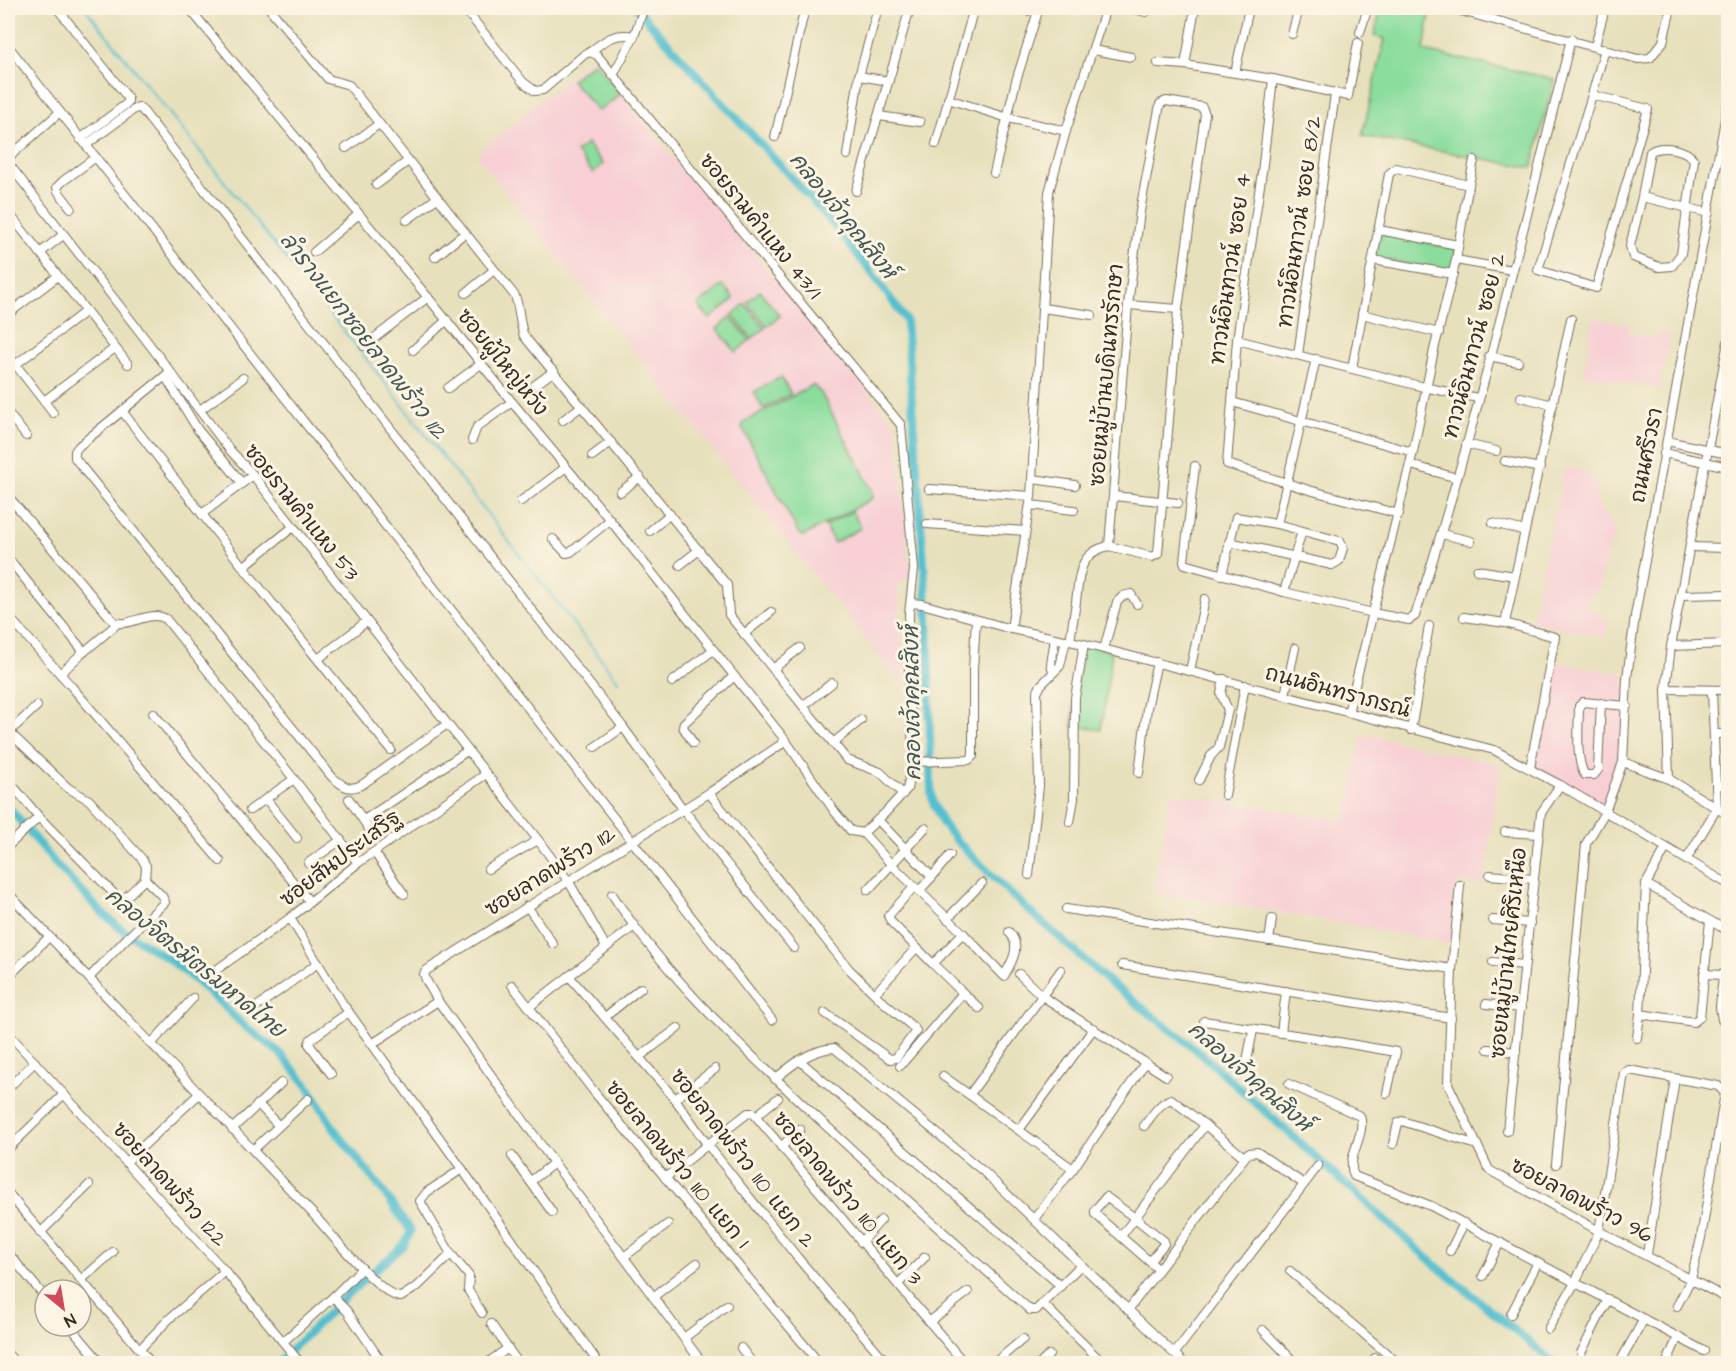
<svg xmlns="http://www.w3.org/2000/svg" width="1736" height="1371" font-family="'Architects Daughter','Playpen Sans Thai',sans-serif">
<rect width="100%" height="100%" fill="#fcf5e5"/>
<filter id="ink" filterUnits="userSpaceOnUse"><feTurbulence type="fractalNoise" baseFrequency=".0167" numOctaves="2"/><feDisplacementMap in="SourceGraphic" scale="12" xChannelSelector="R" yChannelSelector="G"/><feConvolveMatrix kernelMatrix="1 2 1 2 8 2 1 2 1" color-interpolation-filters="sRGB"/></filter>
<filter id="wash" filterUnits="userSpaceOnUse"><feTurbulence type="fractalNoise" baseFrequency=".008" numOctaves="4" result="noise"/><feDisplacementMap in="SourceGraphic" scale="24" xChannelSelector="R" yChannelSelector="G"/><feGaussianBlur stdDeviation="1.35" result="paint"/><feColorMatrix in="noise" values="0 0 0 0 0 0 0 0 0 0 0 0 0 0 0 0 0 1.4 0 .05"/><feComposite in="paint" operator="in"/></filter>
<g filter="url(#wash)">
<rect width="100%" height="100%" fill="#e7e0bc"/>
<g fill="#f7cfd4">
<polygon points="591,59 896,425 910,575 898,584 905,688 476,155"/>
<polygon points="1593,318 1630,325 1629,333 1657,339 1658,333 1670,335 1659,389 1584,376"/>
<polygon points="1564,467 1584,470 1597,487 1598,505 1614,527 1615,538 1609,545 1599,587 1584,602 1586,607 1607,620 1607,637 1531,622"/>
<polygon points="1552,662 1626,675 1624,772 1605,813 1534,770"/>
<polygon points="1362,734 1500,765 1484,884 1458,882 1450,943 1269,910 1153,893 1171,793 1345,820"/>
</g>
<g fill="#8bdd9d" stroke="#63845e" stroke-width="1.5">
<polygon points="1381,8 1412,8 1430,12 1424,51 1554,79 1532,168 1362,136 1385,39 1374,36"/>
<polygon points="594,62 621,94 598,111 571,80"/>
<polygon points="587,144 603,164 593,173 576,152"/>
<polygon points="1379,233 1457,249 1452,272 1375,258"/>
<polygon points="723,285 734,299 710,319 698,305"/>
<polygon points="760,291 780,316 767,326 747,302"/>
<polygon points="745,304 765,328 752,339 732,315"/>
<polygon points="730,317 750,340 736,352 717,329"/>
<polygon points="781,377 791,394 763,409 754,392"/>
<polygon points="813,385 821,393 872,490 873,498 803,536 798,532 742,427 744,422"/>
<polygon points="852,511 861,528 834,543 825,526"/>
<polygon points="1084,644 1112,652 1101,730 1072,725"/>
</g>
<g fill="none" stroke-linecap="round" stroke-linejoin="round">
<polyline stroke="#54bfcf" stroke-width="2" points="85,8 357,347 619,682"/>
<g stroke="#54bfcf" stroke-width="8">
<polyline points="636,8 821,210 866,265 906,320 928,617 931,792 933,803 943,824 955,839 1015,898 1107,980 1199,1052 1433,1263 1556,1364"/>
<polyline points="8,806 52,860 99,910 121,929 170,960 209,992 244,1026 279,1052 308,1086 335,1130 382,1190 411,1231 404,1245 350,1292 277,1364"/>
</g>
</g>
</g>
<g filter="url(#ink)">
<g fill="none" stroke-linecap="round" stroke-linejoin="round">
<g stroke="#776a55" stroke-width="10">
<g id="minor">
<polyline points="57,8 128,98 128,102 125,105 80,139"/>
<polyline points="189,8 435,306 512,402 610,520 786,741 835,812 851,831 863,833 885,813 907,789 914,757 909,694 909,614 914,569 901,425 597,55 590,52 585,54 543,90 535,91 523,82 464,8"/>
<path d="M269 8 328 79 349 85 515 296C520 309 519 323 524 336L727 585 729 615 847 760 880 772 903 794"/>
<polyline points="1017,8 1027,11"/>
<polyline points="1129,8 1146,12"/>
<polyline points="1450,8 1638,59 1650,58 1663,42 1671,8"/>
<polyline points="1360,32 1368,8"/>
<polyline points="1292,34 1299,8"/>
<path d="M8 46C264 370 518 694 772 1020"/>
<polyline points="1595,46 1605,8"/>
<polyline points="1093,50 1131,57"/>
<path d="M590 52C605 40 615 32 634 36"/>
<polyline points="1158,63 1185,65 1273,79 1348,96 1358,43"/>
<polyline points="1185,65 1195,8"/>
<polyline points="1235,73 1249,8"/>
<polyline points="613,75 634,36 644,8"/>
<polyline points="859,76 889,81"/>
<polyline points="1273,79 1262,172 1237,340 1227,464 1309,490 1399,514"/>
<polygon points="1592,95 1648,109 1596,288 1538,270"/>
<polyline points="1592,95 1605,49"/>
<polyline points="948,99 1008,118 1066,131"/>
<polyline points="879,116 920,122"/>
<polyline points="775,137 805,8"/>
<polyline points="936,144 974,8"/>
<polyline points="86,145 133,110 138,107 143,111 623,727 683,809 794,948"/>
<polyline points="346,148 379,124"/>
<polyline points="847,155 859,76 878,8"/>
<polyline points="8,158 60,112"/>
<polyline points="8,163 140,332 229,449 253,475 538,840 569,882 606,947"/>
<polyline points="994,173 1016,81 1039,8"/>
<polyline points="376,185 408,161"/>
<polyline points="856,191 910,8"/>
<path d="M1642 197 1650 152C1661 144 1687 149 1694 160L1681 254 1672 266 1659 267 1633 257 1630 246 1642 197 1709 213"/>
<polyline points="71,208 58,191 57,187 63,181 96,157"/>
<polyline points="8,212 128,364"/>
<polyline points="407,220 437,198"/>
<polyline points="1379,230 1458,245"/>
<polyline points="314,252 359,214"/>
<polyline points="40,253 63,235"/>
<polyline points="435,257 465,233"/>
<polyline points="1373,260 1453,274"/>
<polyline points="1456,260 1512,270"/>
<polyline points="466,293 494,270"/>
<polyline points="1128,305 1178,309"/>
<polyline points="1042,308 1092,315"/>
<polyline points="8,314 58,276"/>
<polyline points="1362,314 1439,333"/>
<polyline points="1237,340 1428,388 1478,398"/>
<polyline points="364,346 428,297"/>
<polyline points="413,350 447,320"/>
<polyline points="8,355 53,413"/>
<polyline points="1298,355 1335,94"/>
<polyline points="1489,356 1518,362"/>
<polyline points="15,365 86,311"/>
<polyline points="1352,368 1389,174 1396,168 1469,185"/>
<path d="M170 372 79 446 75 451V458L81 466 332 777C343 786 349 792 363 784L446 725"/>
<polyline points="165,376 198,430 242,483"/>
<polyline points="535,385 554,371"/>
<polyline points="448,388 481,364"/>
<polyline points="1521,397 1553,405"/>
<polyline points="44,401 115,348"/>
<polyline points="1232,402 1413,452"/>
<polyline points="200,410 243,378"/>
<polyline points="122,411 243,567 391,750"/>
<polyline points="8,413 26,436"/>
<polyline points="563,420 582,406"/>
<polyline points="472,440 477,427 512,402"/>
<polyline points="1667,441 1728,454"/>
<polyline points="1466,444 1496,451"/>
<polyline points="1664,453 1728,467"/>
<polyline points="592,456 611,442"/>
<polyline points="1505,461 1540,468"/>
<polyline points="1411,465 1457,478"/>
<path d="M1195 466 1184 561 1185 564 1284 592 1373 613 1409 620 1415 616C1477 427 1522 232 1571 39"/>
<polyline points="1033,479 1075,485"/>
<polyline points="929,489 1031,496"/>
<polyline points="620,492 640,477"/>
<path d="M8 496 114 622C130 628 149 609 166 619L294 779 358 863"/>
<polyline points="1114,496 1178,503"/>
<polyline points="521,501 565,468"/>
<polyline points="1030,505 1074,510"/>
<polyline points="202,514 253,475"/>
<polyline points="1493,523 1525,531"/>
<polyline points="927,524 1025,531"/>
<polyline points="650,531 670,514"/>
<polyline points="1442,534 1471,541"/>
<polyline points="553,539 566,553 571,552 610,520"/>
<polyline points="1229,542 1332,565 1339,561 1343,548 1340,541 1277,524"/>
<polyline points="1691,547 1728,548"/>
<polyline points="8,558 84,652 117,624"/>
<polyline points="680,565 699,550"/>
<polyline points="243,567 293,527"/>
<polyline points="1477,570 1515,576"/>
<polyline points="1222,575 1236,517 1277,524 1316,359"/>
<polyline points="1284,592 1302,531"/>
<polyline points="1682,595 1728,594"/>
<polyline points="911,603 922,604 1011,629 1084,644 1494,750 1560,785 1728,884"/>
<polyline points="8,616 72,687 220,861"/>
<polyline points="1464,617 1505,623 1555,637 1530,768"/>
<polyline points="1505,623 1571,319"/>
<polyline points="1011,629 1031,496 1049,192 1066,131 1106,8"/>
<polyline points="744,634 771,612"/>
<path d="M1070 641C1072 628 1074 615 1076 602 1079 577 1078 552 1109 546L1128 305 1140 211 1160 104 1166 101 1202 107 1205 114 1178 309 1158 554 1152 557 1109 546"/>
<polyline points="1671,646 1728,644"/>
<polyline points="1104,649 1117,602 1123,596 1131,594 1137,604"/>
<polyline points="318,659 366,622"/>
<polyline points="773,669 800,648"/>
<polyline points="1053,671 1051,664 1055,638"/>
<polyline points="1190,671 1205,599"/>
<polyline points="60,674 81,654"/>
<polyline points="672,682 713,650"/>
<polyline points="1666,689 1728,690"/>
<polyline points="1285,695 1295,648"/>
<path d="M1601 703 1598 770 1594 775H1585C1575 761 1579 723 1579 706L1583 702 1627 706"/>
<polyline points="803,706 832,683"/>
<polyline points="153,713 309,901"/>
<polyline points="1348,713 1413,452 1434,350 1456,260 1465,205 1474,160"/>
<polyline points="1411,730 1429,626"/>
<polyline points="8,733 37,706"/>
<polyline points="1714,734 1728,734"/>
<polyline points="693,743 683,727 684,723 734,676"/>
<polyline points="833,743 861,720"/>
<polyline points="595,747 623,727"/>
<polyline points="913,762 969,760 973,756 973,669 976,620"/>
<polyline points="1623,762 1669,779 1728,815"/>
<polyline points="1139,773 1147,708 1157,662"/>
<polyline points="1669,779 1666,689 1671,646 1728,342"/>
<polyline points="8,780 39,817 119,899 125,898 145,879 146,866 142,859 89,800 68,788 9,732"/>
<polyline points="1199,780 1211,756 1219,747 1228,710 1221,694 1224,679"/>
<polyline points="1716,785 1728,785"/>
<polyline points="709,793 849,969 882,1001 914,1028 916,1031 896,1058 890,1059 825,1013"/>
<polyline points="1225,795 1245,685"/>
<polyline points="266,799 297,838"/>
<polyline points="349,799 373,835"/>
<polyline points="250,810 294,779"/>
<polyline points="364,820 467,751"/>
<polyline points="878,820 932,877 919,891"/>
<polyline points="1070,822 1074,799 1075,698 1084,644"/>
<polyline points="1505,832 1539,834"/>
<polyline points="863,833 891,864 963,933 933,964 963,993 900,1066"/>
<polyline points="8,846 39,817"/>
<polyline points="1666,848 1646,884 1640,1014 1694,1022 1700,1017 1710,921"/>
<polyline points="374,852 404,894"/>
<polyline points="1686,860 1717,808 1712,691"/>
<polyline points="308,863 341,840"/>
<polyline points="488,869 538,840"/>
<polyline points="1029,875 1039,786 1037,693 1041,685 1060,666 1066,640"/>
<polyline points="1490,875 1534,879"/>
<polyline points="932,877 950,855"/>
<polyline points="1646,884 1728,931"/>
<polyline points="1460,885 1452,969 1448,1084 1489,1170 1599,1231 1728,1299"/>
<polyline points="914,887 888,916 892,923 933,964"/>
<polyline points="868,890 925,828"/>
<path d="M8 893C109 1000 212 1106 313 1214 328 1230 383 1299 401 1297L418 1286 451 1254 420 1201 427 1192 462 1169"/>
<path d="M612 894C660 968 726 1032 791 1093 869 1167 950 1238 1030 1310H1036L1081 1265"/>
<polyline points="527,906 553,944"/>
<polyline points="1066,909 1452,969"/>
<polyline points="290,918 343,1004 462,1169 599,1364"/>
<polyline points="947,919 982,883"/>
<polyline points="1493,920 1530,923"/>
<path d="M963 933 1004 976C1012 962 1022 946 1009 932"/>
<polyline points="1269,941 1272,919"/>
<polyline points="1493,962 1524,965"/>
<polyline points="1122,965 1451,1018"/>
<polyline points="216,970 290,918 358,863 486,774"/>
<polyline points="1019,974 1042,996 1166,1076"/>
<polyline points="1704,974 1723,975 1728,970"/>
<polyline points="1723,975 1720,1007 1722,1020 1728,1024"/>
<polyline points="569,976 675,1099 707,1144 797,1257 888,1364"/>
<polyline points="8,977 49,937"/>
<polyline points="89,978 126,939 165,902 162,896 145,879"/>
<polyline points="512,985 595,1093 820,1364"/>
<polyline points="879,989 916,948"/>
<polyline points="963,993 979,1008"/>
<polyline points="1486,1004 1521,1008"/>
<polyline points="529,1007 633,927"/>
<polyline points="255,1008 318,963"/>
<polyline points="605,1017 641,988"/>
<polyline points="1204,1021 1315,1038 1396,1052 1387,1093"/>
<polyline points="8,1033 225,1271 301,1364"/>
<polyline points="1281,1033 1286,991"/>
<polyline points="1637,1038 1640,1014"/>
<polyline points="151,1044 193,998"/>
<polyline points="372,1044 438,1001"/>
<polyline points="1488,1049 1516,1052"/>
<polyline points="639,1057 678,1028"/>
<polyline points="799,1060 1061,1286"/>
<polyline points="1247,1061 1253,1030"/>
<polyline points="331,1074 309,1044 311,1039 349,1012"/>
<polyline points="943,1076 1073,1169"/>
<path d="M775 1079C793 1064 810 1050 834 1048L984 1172 1185 1364"/>
<path d="M1289 1084 1360 1116C1367 1135 1345 1157 1354 1176L1431 1206 1704 1351"/>
<polyline points="8,1088 35,1062"/>
<polyline points="970,1094 1061,970"/>
<polyline points="675,1099 715,1069"/>
<polyline points="258,1104 278,1125"/>
<polyline points="756,1116 778,1098"/>
<polyline points="1205,1125 1244,1157"/>
<path d="M1144 1126C1152 1116 1159 1103 1171 1099L1205 1125 1135 1218 1106 1197 1095 1210V1214L1158 1269"/>
<polyline points="232,1129 281,1083"/>
<polyline points="1019,1130 1094,1028"/>
<polyline points="1507,1131 1541,813 1560,785"/>
<polyline points="1393,1144 1398,1123 1402,1121 1477,1145"/>
<polyline points="781,1147 800,1129"/>
<polyline points="8,1149 64,1094"/>
<polyline points="253,1150 308,1099"/>
<polyline points="512,1156 552,1212"/>
<polyline points="126,1162 199,1094"/>
<polyline points="1556,1164 1586,844 1605,812 1623,762 1627,678 1635,616 1728,103"/>
<polyline points="665,1178 748,1113 753,1113 965,1364"/>
<polyline points="531,1181 554,1163"/>
<polyline points="8,1193 152,1364"/>
<polyline points="1034,1219 1073,1169 1145,1063"/>
<polyline points="40,1233 89,1185"/>
<polyline points="1121,1236 1135,1218 1164,1241 1164,1244 1150,1261"/>
<polyline points="861,1242 881,1220"/>
<polyline points="1450,1251 1464,1223"/>
<polyline points="8,1253 45,1297"/>
<polyline points="451,1254 469,1276 468,1290 482,1313"/>
<polyline points="1647,1254 1675,1079"/>
<polyline points="625,1256 668,1224"/>
<polyline points="1290,1271 1399,1364"/>
<polyline points="1483,1276 1500,1242"/>
<polyline points="81,1280 113,1252"/>
<polyline points="898,1284 925,1257"/>
<polyline points="333,1297 347,1311 383,1364"/>
<polyline points="653,1297 697,1263"/>
<polyline points="1043,1304 1104,1364"/>
<polyline points="1128,1310 1248,1153 1257,1152 1304,1184"/>
<polyline points="1511,1314 1537,1264"/>
<polyline points="929,1322 968,1292"/>
<polyline points="491,1324 519,1364"/>
<polyline points="70,1326 102,1364"/>
<polyline points="1548,1329 1576,1281 1599,1231 1624,1073 1629,1070 1718,1086 1725,1093 1701,1238 1691,1279 1677,1306"/>
<polyline points="1263,1330 1296,1364"/>
<polyline points="684,1338 727,1305"/>
<polyline points="284,1341 333,1297 362,1268"/>
<polyline points="741,1348 753,1364"/>
<polyline points="140,1349 169,1319 225,1271"/>
<polyline points="1175,1353 1318,1166"/>
<polyline points="1581,1353 1608,1299"/>
<polyline points="8,1354 16,1364"/>
<polyline points="486,1364 508,1348"/>
<polyline points="703,1364 554,1163 438,1001 426,980 424,974 427,970 709,793 786,741"/>
<polyline points="993,1364 1023,1339"/>
<polyline points="1040,1364 1049,1355"/>
<polyline points="1370,1364 1375,1358"/>
<polyline points="1619,1364 1644,1319"/>
<polyline points="1666,1364 1678,1337"/>
</g>
</g>
<use href="#minor" stroke="#fff" stroke-width="8"/>
</g>
</g>
<g text-anchor="middle" stroke-width="6" stroke-linejoin="round" paint-order="stroke">
<g font-size="21" fill="#3b2a1e" stroke="#fcf5e5">
<text transform="translate(1299 222) rotate(-82)" y="7">ทาวน์อินทาวน์ ซอย 8/2</text>
<text transform="translate(761 226) rotate(51)" y="7">ซอยรามคำแหง 43/1</text>
<text transform="translate(1230 269) rotate(-82)" y="7">ทาวน์อินทาวน์ ซอย 4</text>
<text transform="translate(1474 346) rotate(-75)" y="7">ทาวน์อินทาวน์ ซอย 2</text>
<text transform="translate(503 362) rotate(51)" y="7">ซอยผู้ใหญ่หวัง</text>
<text transform="translate(1106 375) rotate(-85)" y="7">ซอยหมู่บ้านบดินทรรักษา</text>
<text transform="translate(1646 455) rotate(-79)" y="7">ถนนศรีวรา</text>
<text transform="translate(302 512) rotate(51)" y="7">ซอยรามคำแหง 53</text>
<text transform="translate(1338 691) rotate(15)" y="7">ถนนอินทราภรณ์</text>
<text transform="translate(340 858) rotate(-37)" y="7">ซอยสันประเสริฐ</text>
<text transform="translate(550 871) rotate(-32)" y="7">ซอยลาดพร้าว 112</text>
<text transform="translate(1508 953) rotate(-84)" y="7">ซอยหมู่บ้านไทยศิริเหนือ</text>
<text transform="translate(743 1158) rotate(52)" y="7">ซอยลาดพร้าว 110 แยก 2</text>
<text transform="translate(678 1164) rotate(50)" y="7">ซอยลาดพร้าว 110 แยก 1</text>
<text transform="translate(170 1184) rotate(48)" y="7">ซอยลาดพร้าว 122</text>
<text transform="translate(848 1198) rotate(50)" y="7">ซอยลาดพร้าว 110 แยก 3</text>
<text transform="translate(1582 1200) rotate(28)" y="7">ซอยลาดพร้าว 96</text>
</g>
<g font-size="22" font-style="italic" fill="#425753" stroke="#fcf5e5">
<text transform="translate(844 215) rotate(51)" y="8">คลองเจ้าคุณสิงห์</text>
<text transform="translate(364 335) rotate(52)" y="8">ลำรางแยกซอยลาดพร้าว 112</text>
<text transform="translate(911 703) rotate(-91)" y="8">คลองเจ้าคุณสิงห์</text>
<text transform="translate(196 962) rotate(39)" y="8">คลองจิตรมิตรมหาดไทย</text>
<text transform="translate(1251 1076) rotate(41)" y="8">คลองเจ้าคุณสิงห์</text>
</g>
</g>
<rect width="1736" height="1371" fill="none" stroke="#fcf5e5" stroke-width="30"/>
<g transform="translate(63 1308) rotate(150)"><circle r="28" fill="#fcf5e5" stroke="#afa495" stroke-width="1.5"/>
<path d="M0-4.5L10 22L0 15L-10 22Z" fill="#d1495b"/>
<text y="-9" font-size="16" font-weight="bold" text-anchor="middle" fill="#3b2a1e">N</text>
</g>
</svg>
